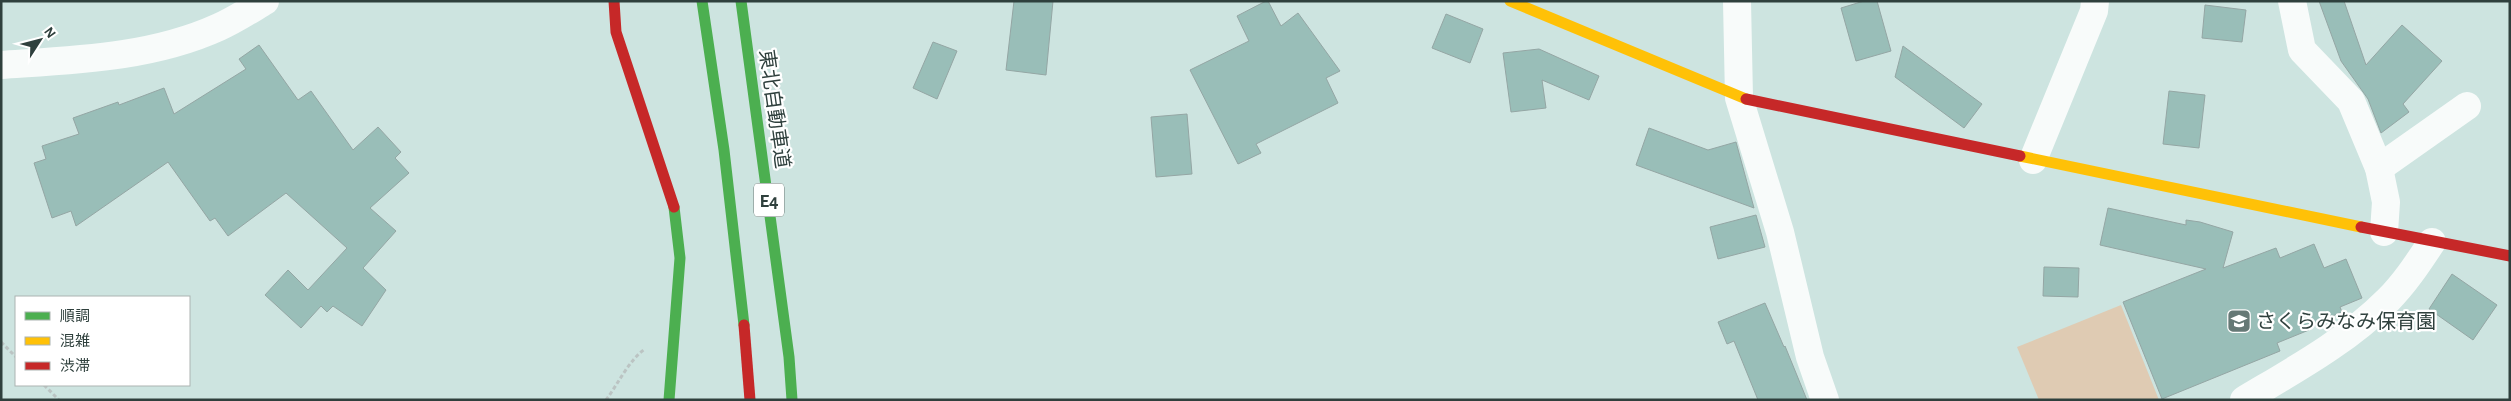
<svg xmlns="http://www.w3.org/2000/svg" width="2511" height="401" font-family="'Alegreya Sans','Noto Sans JP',sans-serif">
<rect width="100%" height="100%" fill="#cde4e0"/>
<polygon fill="#dfcbb3" points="2121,305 2159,400 2039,400 2017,347"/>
<g fill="#99beb8" stroke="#94a6a4">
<polygon points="1014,1 1053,1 1046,75 1006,70"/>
<polygon points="1266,1 1268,1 1281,26 1298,13 1340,71 1326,78 1338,103 1256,144 1261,153 1238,164 1190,70 1249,41 1237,16"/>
<polygon points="1864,1 1877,1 1891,51 1856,61 1841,8"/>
<polygon points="2319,1 2344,1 2366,65 2402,25 2442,61 2403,104 2409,112 2381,133 2368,99 2341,61"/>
<polygon points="2205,5 2246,10 2242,42 2202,38"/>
<polygon points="1446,14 1483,29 1470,63 1432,48"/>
<polygon points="933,42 957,51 937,99 913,88"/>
<polygon points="259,45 298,100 311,91 353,150 378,127 401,152 395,158 409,173 370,208 396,231 363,268 386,290 362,326 333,306 327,312 321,306 301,328 265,295 288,270 308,290 347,248 286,193 228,236 215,218 210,221 168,162 76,226 71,211 52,218 34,163 46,159 42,146 79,134 73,118 118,102 119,105 164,88 174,114 246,69 239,59"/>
<polygon points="1903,46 1982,104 1964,128 1895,77"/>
<polygon points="1539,49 1599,76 1589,100 1542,80 1546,108 1511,112 1503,53"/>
<polygon points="2169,91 2205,95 2199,148 2163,144"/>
<polygon points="1187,114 1192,174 1156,177 1151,117"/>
<polygon points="1649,128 1708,150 1736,142 1754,208 1636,165"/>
<polygon points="2108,208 2186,225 2186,220 2200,222 2233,232 2223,268 2276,248 2280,258 2314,244 2324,268 2346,259 2362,298 2340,307 2342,312 2308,326 2309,330 2277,343 2280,351 2162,399 2123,302 2206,269 2100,245"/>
<polygon points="1756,215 1765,247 1718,259 1710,227"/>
<polygon points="2044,267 2079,268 2078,297 2043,296"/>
<polygon points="2452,274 2497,305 2473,340 2429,309"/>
<polygon points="1765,303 1784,347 1785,346 1807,400 1758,400 1734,341 1727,344 1718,322"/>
</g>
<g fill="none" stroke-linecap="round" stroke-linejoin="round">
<g stroke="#bbc4c3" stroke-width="3" stroke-dasharray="4 2.5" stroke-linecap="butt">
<polyline points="1,342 16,357"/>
<polyline points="44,385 59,400"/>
<path d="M606 400C618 384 629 360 645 349"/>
</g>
<g stroke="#f8fbfa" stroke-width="28">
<polyline points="1737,1 1739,98 1780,232 1810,357 1825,400"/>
<polyline points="2292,1 2302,50 2351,101 2379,168 2386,202 2384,232"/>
<path d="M1 65C74 60 151 58 219 27 235 20 250 10 265 1"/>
<polyline points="2033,160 2094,11 2095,1"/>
<polyline points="2379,168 2467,106"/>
<path d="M2244 400C2294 370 2346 342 2388 300 2405 283 2418 263 2432 242"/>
</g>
<g stroke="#4caf50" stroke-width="11">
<polyline points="702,1 724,150 744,325"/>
<polyline points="741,1 789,357 792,400"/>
<polyline points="669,400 680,258 674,207"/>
</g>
<g stroke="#ffc107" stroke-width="11">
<polyline points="1510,1 1746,99"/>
<polyline points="2020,156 2361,227"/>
</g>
<g stroke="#c62828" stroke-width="11">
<polyline points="614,1 616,32 674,207"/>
<polyline points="1746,99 2020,156"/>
<polyline points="2361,227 2510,256"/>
<polyline points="744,325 750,400"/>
</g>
</g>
<defs>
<g id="school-square" transform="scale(1.25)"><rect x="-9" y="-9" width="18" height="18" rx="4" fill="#667976" stroke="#fff"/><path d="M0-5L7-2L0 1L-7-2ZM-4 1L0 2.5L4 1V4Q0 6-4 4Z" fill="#fff"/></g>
</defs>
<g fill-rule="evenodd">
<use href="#school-square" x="2239" y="321"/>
</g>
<g text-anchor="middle" stroke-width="4.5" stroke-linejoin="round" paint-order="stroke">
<rect fill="#fff" stroke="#6d7977" stroke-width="1" x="754" y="183.5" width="30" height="33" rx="4"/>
<g font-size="19" font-weight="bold" fill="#2f403d">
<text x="769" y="207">E4</text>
</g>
<g font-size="20" fill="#2f403d" stroke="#fff">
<text transform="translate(775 109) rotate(82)" y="7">東北自動車道</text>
</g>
<g font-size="20" fill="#2f403d" stroke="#fff" text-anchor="start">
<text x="2256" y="328">さくらみなみ保育園</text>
</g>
</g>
<rect width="2511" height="401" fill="none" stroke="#2f403d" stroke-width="5"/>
<rect x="15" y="296" width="175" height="90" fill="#ffffff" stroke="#acb3b1"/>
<rect x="25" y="312" width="25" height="8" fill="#4caf50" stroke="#acb3b1"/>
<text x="60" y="321" font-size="15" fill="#2f403d">順調</text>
<rect x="25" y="337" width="25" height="8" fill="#ffc107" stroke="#acb3b1"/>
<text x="60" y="346" font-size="15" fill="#2f403d">混雑</text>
<rect x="25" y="362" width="25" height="8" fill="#c62828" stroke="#acb3b1"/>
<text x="60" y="371" font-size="15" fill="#2f403d">渋滞</text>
<g transform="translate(40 40) rotate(54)" stroke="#ffffff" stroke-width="4" paint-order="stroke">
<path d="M0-4L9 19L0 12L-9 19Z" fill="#2f403d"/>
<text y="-8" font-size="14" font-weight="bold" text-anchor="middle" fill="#2f403d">N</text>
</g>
</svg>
